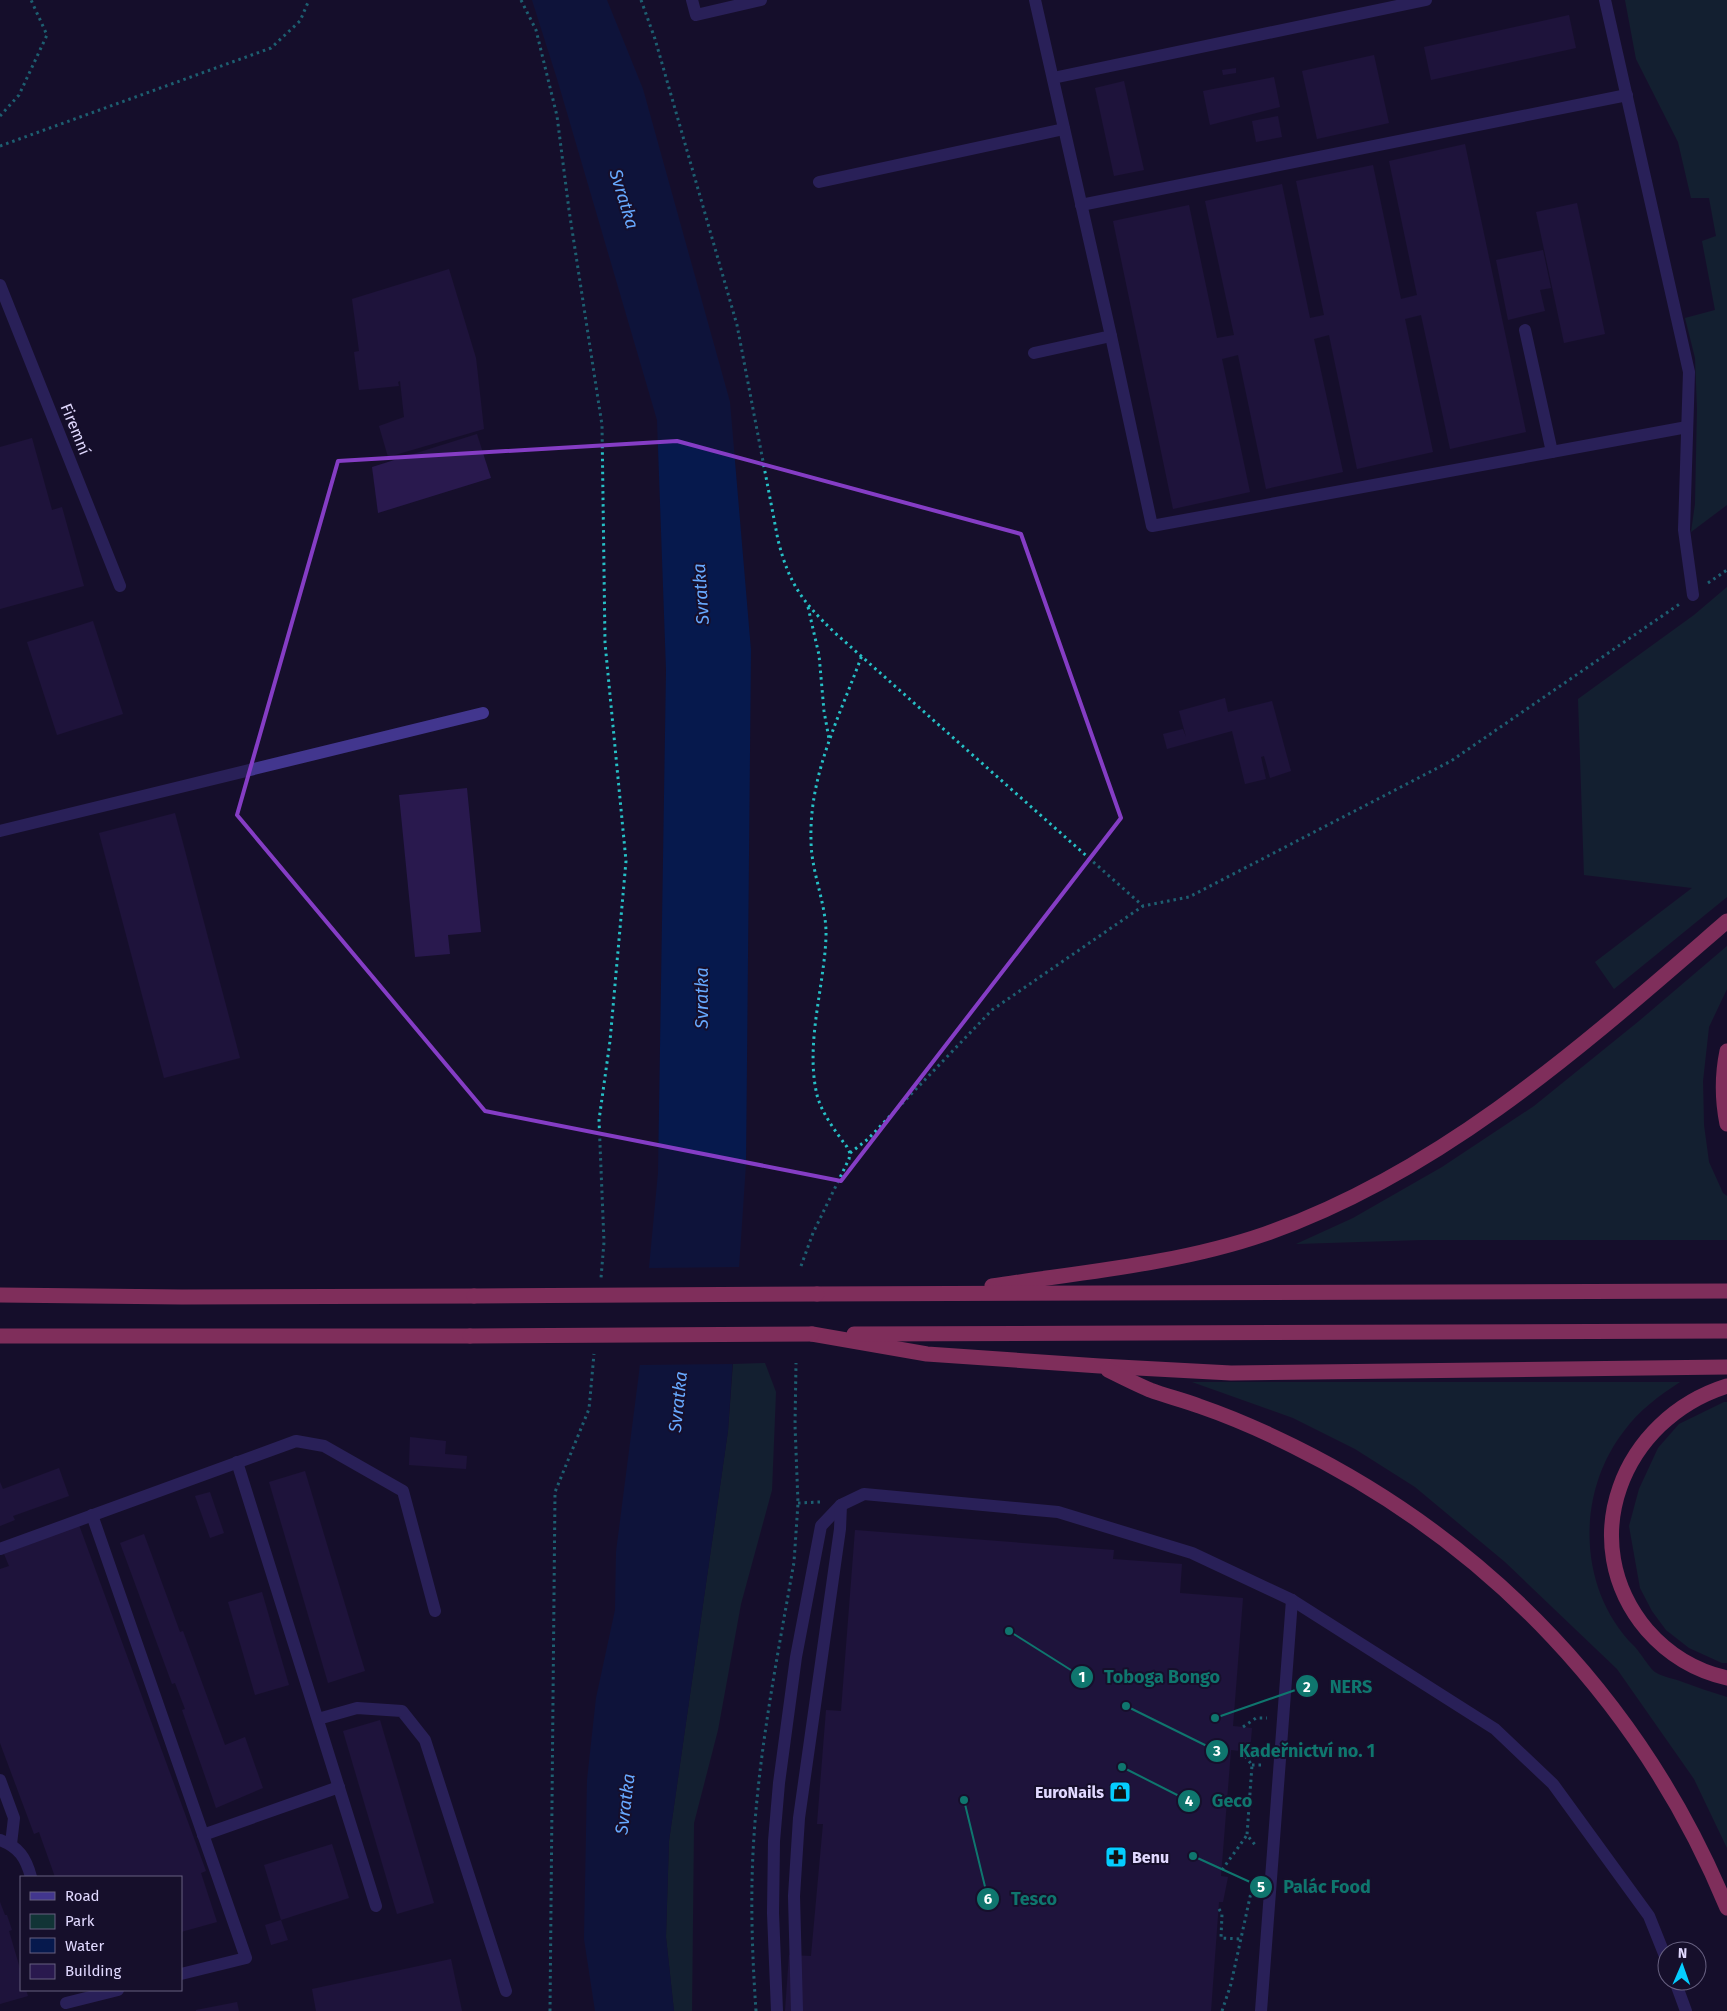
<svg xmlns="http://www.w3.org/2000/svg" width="1727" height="2011" font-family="'Fira Sans',sans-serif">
<rect width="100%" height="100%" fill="#160f2b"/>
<g fill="#113436">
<polygon points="1625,0 1727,0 1727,505 1691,532 1695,504 1697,409 1695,358 1685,318 1715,310 1702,241 1716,236 1709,198 1691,198 1678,142 1636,59"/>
<polygon points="1727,587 1727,897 1614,989 1595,962 1692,888 1584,875 1578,699 1694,615"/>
<polygon points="1727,946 1727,989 1709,1027 1703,1081 1704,1125 1709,1162 1723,1193 1727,1196 1727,1240 1421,1240 1296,1244 1353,1218 1442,1167 1534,1106 1639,1021"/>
<polygon points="765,1363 776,1392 772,1490 741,1604 718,1730 694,1823 692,2011 674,2011 666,1937 669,1841 728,1431 733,1364"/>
<path d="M1192 1382H1680C1659 1396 1639 1410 1624 1431 1575 1494 1578 1590 1634 1646 1640 1652 1650 1669 1655 1672 1661 1676 1670 1678 1677 1680 1694 1686 1710 1692 1727 1697V1848L1694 1779 1617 1669 1505 1562 1415 1487 1355 1449 1293 1418Z"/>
<polygon points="1724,1402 1727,1402 1727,1663 1722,1663 1689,1648 1666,1630 1652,1611 1640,1588 1629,1526 1639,1489 1658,1448 1679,1424"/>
</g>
<polygon fill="#06194d" points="532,0 607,0 643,89 730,402 751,650 746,1164 728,1431 669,1841 666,1937 674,2011 595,2011 584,1939 587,1780 596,1698 615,1610 616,1552 639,1373 658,1173 666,670 657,420 558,82"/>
<polygon fill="#160f2b" points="741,1267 735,1364 637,1365 647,1268"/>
<g fill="#29194e">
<polygon points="1569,15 1576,48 1431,80 1424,47"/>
<polygon points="1374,55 1389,123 1317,139 1302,71"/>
<polygon points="1236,68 1236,73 1223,75 1222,70"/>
<polygon points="1274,77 1280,107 1210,125 1203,91"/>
<polygon points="1124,81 1144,170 1114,176 1095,88"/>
<polygon points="1278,116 1282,137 1256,142 1252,121"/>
<polygon points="1465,144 1526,432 1450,449 1421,315 1405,319 1433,452 1357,469 1329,335 1314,339 1343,472 1266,489 1238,355 1222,359 1250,492 1173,509 1113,221 1189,205 1217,338 1234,335 1205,201 1282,184 1310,318 1324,315 1296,181 1373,165 1401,299 1417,295 1389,161"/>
<polygon points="1577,203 1605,334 1564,343 1536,212"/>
<polygon points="1543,250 1551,288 1540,290 1545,311 1508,320 1496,260"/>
<polygon points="449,269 476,358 484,429 388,457 379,426 404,417 400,381 398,382 399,386 359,390 354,352 359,351 352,299"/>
<polygon points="477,434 491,478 378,513 372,467"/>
<polygon points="32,438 52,510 62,507 84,586 0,609 0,447"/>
<polygon points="93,621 123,714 57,735 27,642"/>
<polygon points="1225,698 1228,712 1272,701 1291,771 1270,778 1264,756 1261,757 1266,779 1245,784 1232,731 1167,749 1163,734 1183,729 1186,737 1179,711"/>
<polygon points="467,788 481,932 448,935 450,954 415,957 399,795"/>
<polygon points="175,813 240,1058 164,1078 99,833"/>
<polygon points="410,1437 446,1441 445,1454 467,1456 466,1469 409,1465"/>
<polygon points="59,1468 69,1496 13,1516 15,1520 0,1526 0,1482 3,1489"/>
<polygon points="305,1471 365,1671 328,1683 269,1482"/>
<polygon points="210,1492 224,1533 210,1538 195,1496"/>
<polygon points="79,1525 206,1871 201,1873 217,1922 181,1932 181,1877 55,1877 39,1832 34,1834 0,1743 0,1569 9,1566 4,1554"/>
<polygon points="855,1530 1114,1550 1113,1559 1182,1564 1180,1593 1243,1598 1233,1726 1252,1728 1250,1752 1231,1750 1221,1876 1228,1877 1223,1902 1219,1902 1211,2011 785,2011 789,1955 811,1956 823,1824 817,1824 826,1710 841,1711"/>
<polygon points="144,1534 180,1632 183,1631 225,1745 245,1737 263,1788 216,1808 182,1710 185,1709 175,1683 172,1684 120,1543"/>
<polygon points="262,1592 289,1685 255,1695 228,1602"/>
<polygon points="380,1720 434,1903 397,1914 343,1731"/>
<polygon points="332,1844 349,1898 281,1920 288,1940 271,1945 265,1925 281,1920 264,1865"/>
<polygon points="0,1902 5,1915 7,1915 12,1930 9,1931 21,1972 21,1990 26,1990 28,1996 0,2004"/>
<polygon points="451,1959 462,2011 316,2011 312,1989"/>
<polygon points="237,2002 239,2011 196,2011 196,2010"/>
</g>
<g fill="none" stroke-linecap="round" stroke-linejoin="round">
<g stroke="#26c0c6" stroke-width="3" stroke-dasharray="2.5 4" stroke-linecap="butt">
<polyline points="521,0 536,30 557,116 569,210 602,425 605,643 626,861 610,1041 599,1120 604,1242 601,1278"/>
<path d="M641 0 655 39 737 325 778 540C789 584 802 601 834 632L1143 906 1189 897 1451 761 1681 603"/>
<polyline points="0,116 19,95 47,35 31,0"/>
<polyline points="0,146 271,48 300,21 309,0"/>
<polyline points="1708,583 1727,570"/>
<polyline points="808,607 819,655 824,711 829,739"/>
<polyline points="850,1153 868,1139 992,1010 1143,906"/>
<path d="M801 1266 813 1233 849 1159 850 1153 847 1147C836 1132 822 1114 817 1095 805 1044 824 988 826 937 827 904 811 873 811 840 809 774 840 716 862 655"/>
<polyline points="798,1503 820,1502"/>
<polyline points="1243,1727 1256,1718 1267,1718"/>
<polyline points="1241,1751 1252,1765 1247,1835 1256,1846"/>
<polyline points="1252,1765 1264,1765"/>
<polyline points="1222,1870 1247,1835"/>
<polyline points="1219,1909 1222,1914 1221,1938 1241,1939"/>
<polyline points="550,2011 555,1492 589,1409 594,1354"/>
<path d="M756 2011C752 1953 750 1894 754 1836 760 1744 778 1653 794 1562L798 1503 795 1425 796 1363"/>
<polyline points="1222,2011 1231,1984 1252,1888"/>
</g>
<g stroke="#42368e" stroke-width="12">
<polyline points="692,0 696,15 761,0"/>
<polyline points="1605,0 1689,372 1684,530 1693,595"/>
<polyline points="1053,78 1426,0"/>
<polyline points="819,182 1064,129"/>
<polyline points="1081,205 1627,95"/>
<polyline points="0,285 120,586"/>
<polyline points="1525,330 1552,452"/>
<polyline points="1111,336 1152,526 1687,427"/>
<polyline points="1034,353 1111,336 1035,0"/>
<polyline points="0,831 483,713"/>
<polyline points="237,1462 376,1906"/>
<polyline points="92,1515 246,1958 181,1974"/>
<polyline points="0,1549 296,1441 324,1446 403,1491 435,1611"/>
<polyline points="318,1719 357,1708 402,1711 425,1740 506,1991"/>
<polyline points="0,1780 14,1818 11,1844"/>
<polyline points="203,1835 339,1787"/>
<path d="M0 1840C19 1847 26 1858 31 1877"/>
<polyline points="1675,1981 1686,2011"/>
<polyline points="66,2003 118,1990"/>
<polyline points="777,2011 773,1913 774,1841 779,1783 796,1657 821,1526 841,1505"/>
<polyline points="797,2011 794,1896 799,1818 840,1529 841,1505 864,1494 1058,1512 1192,1553 1292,1600 1495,1729 1553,1784 1649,1916 1667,1961"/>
<polyline points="1261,2011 1292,1600"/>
</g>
<g stroke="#ff5495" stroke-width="15">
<path d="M1727 1051C1722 1075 1722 1099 1727 1124"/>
<path d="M992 1286C1083 1272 1178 1264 1265 1234 1443 1172 1587 1042 1727 921"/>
<polyline points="817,1294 1727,1291"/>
<polyline points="0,1295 182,1297 474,1296"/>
<polyline points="812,1334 927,1354 1100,1366 1231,1373 1727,1367"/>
<polyline points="854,1334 1727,1331"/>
<polyline points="0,1336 470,1336"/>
<path d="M1108 1370C1122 1377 1136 1384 1150 1390 1166 1396 1183 1400 1199 1406 1231 1417 1263 1431 1293 1446 1490 1543 1643 1704 1727 1908"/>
<path d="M1727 1386C1622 1419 1573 1542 1647 1630 1668 1654 1696 1671 1727 1678"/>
</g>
<g stroke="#ff5495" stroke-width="15">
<polyline points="474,1296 817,1294"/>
<polyline points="470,1336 812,1334"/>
</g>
</g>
<path d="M0 0H1727V2011H0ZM677 441 1021 534 1121 818 841 1181 485 1111 237 815 338 461Z" fill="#160f2b" fill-opacity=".55" fill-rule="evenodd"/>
<path fill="none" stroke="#853dc5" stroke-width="4" stroke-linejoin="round" d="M677 441 1021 534 1121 818 841 1181 485 1111 237 815 338 461Z"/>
<defs>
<g id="shop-square" transform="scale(1.125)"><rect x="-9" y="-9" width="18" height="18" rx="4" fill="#05cdff" stroke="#160f2b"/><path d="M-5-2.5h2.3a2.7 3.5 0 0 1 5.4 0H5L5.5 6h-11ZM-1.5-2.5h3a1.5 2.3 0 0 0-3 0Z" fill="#111"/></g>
<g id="pharmacy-square" transform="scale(1.125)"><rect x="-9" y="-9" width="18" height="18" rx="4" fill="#05cdff" stroke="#160f2b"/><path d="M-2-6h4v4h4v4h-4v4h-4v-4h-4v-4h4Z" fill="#111"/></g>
</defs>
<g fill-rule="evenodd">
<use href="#shop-square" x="1120" y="1792"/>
<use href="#pharmacy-square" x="1116" y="1857"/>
</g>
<g text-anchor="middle" stroke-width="4" stroke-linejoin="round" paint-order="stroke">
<g font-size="16" fill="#e1d9ff" stroke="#160f2b">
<text transform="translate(76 429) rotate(68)" y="6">Firemní</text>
</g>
<g font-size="16" font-weight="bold" fill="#e1d9ff" stroke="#160f2b" text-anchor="end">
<text x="1104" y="1798">EuroNails</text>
<text x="1132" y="1863" text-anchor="start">Benu</text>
</g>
<g font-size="18" font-style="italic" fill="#67a9ff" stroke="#160f2b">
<text transform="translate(624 199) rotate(73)" y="6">Svratka</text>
<text transform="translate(701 594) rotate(-94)" y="6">Svratka</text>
<text transform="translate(702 998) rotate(-90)" y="6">Svratka</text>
<text transform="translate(678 1402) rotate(-84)" y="6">Svratka</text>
<text transform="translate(625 1804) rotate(-83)" y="6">Svratka</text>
</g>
</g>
<path fill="none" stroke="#0f766e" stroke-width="2" d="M1009 1631L1082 1677M1215 1718L1307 1686M1126 1706L1217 1751M1122 1767L1189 1801M1193 1856L1261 1887M964 1800L988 1899"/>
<g fill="#0f766e" stroke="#160f2b" stroke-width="2">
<circle cx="1009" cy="1631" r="5"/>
<circle cx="1215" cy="1718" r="5"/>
<circle cx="1126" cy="1706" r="5"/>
<circle cx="1122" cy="1767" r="5"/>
<circle cx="1193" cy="1856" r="5"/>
<circle cx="964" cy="1800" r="5"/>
<circle cx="1082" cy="1677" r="12"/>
<circle cx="1307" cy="1686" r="12"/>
<circle cx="1217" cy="1751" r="12"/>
<circle cx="1189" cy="1801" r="12"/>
<circle cx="1261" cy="1887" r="12"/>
<circle cx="988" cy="1899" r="12"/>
</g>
<g font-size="15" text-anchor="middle" font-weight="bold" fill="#fff">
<text x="1082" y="1682">1</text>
<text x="1307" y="1692">2</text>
<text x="1217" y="1756">3</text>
<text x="1189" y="1806">4</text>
<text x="1261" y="1892">5</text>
<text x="988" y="1904">6</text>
</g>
<g font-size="18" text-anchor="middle" font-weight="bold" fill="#0f766e" stroke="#160f2b" stroke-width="4" stroke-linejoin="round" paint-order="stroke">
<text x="1162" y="1683">Toboga Bongo</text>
<text x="1351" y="1693">NERS</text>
<text x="1307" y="1757">Kadeřnictví no. 1</text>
<text x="1232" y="1807">Geco</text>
<text x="1327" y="1893">Palác Food</text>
<text x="1034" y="1905">Tesco</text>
</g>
<rect x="20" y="1876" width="162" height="115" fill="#160f2b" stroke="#676080"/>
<rect x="30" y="1892" width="25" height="8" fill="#42368e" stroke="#676080"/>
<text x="65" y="1901" font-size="15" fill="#e1d9ff">Road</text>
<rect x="30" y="1914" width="25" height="15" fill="#113436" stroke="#676080"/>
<text x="65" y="1926" font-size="15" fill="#e1d9ff">Park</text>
<rect x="30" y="1938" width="25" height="15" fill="#06194d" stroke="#676080"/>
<text x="65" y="1951" font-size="15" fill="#e1d9ff">Water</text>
<rect x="30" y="1964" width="25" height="15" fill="#29194e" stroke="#676080"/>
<text x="65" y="1976" font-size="15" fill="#e1d9ff">Building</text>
<g transform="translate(1682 1966) rotate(2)"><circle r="24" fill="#160f2b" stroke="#676080"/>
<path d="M0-4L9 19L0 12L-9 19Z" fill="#05cdff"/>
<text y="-8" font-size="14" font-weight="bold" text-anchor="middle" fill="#e1d9ff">N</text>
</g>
</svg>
